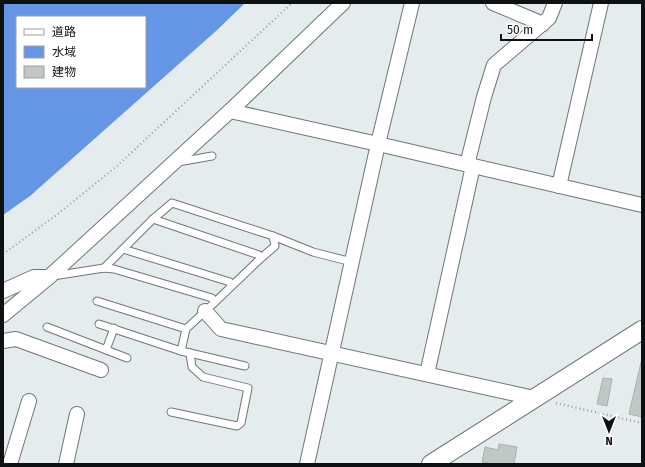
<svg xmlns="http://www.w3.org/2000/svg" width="645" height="467" font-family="'Fira Sans','Noto Sans JP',sans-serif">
<rect width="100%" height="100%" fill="#e5eced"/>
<path fill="#6496e5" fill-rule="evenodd" d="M3 3H245L216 31 30 196 3 215ZM17 17H145V87H17Z"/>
<g fill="#c1c7c5" stroke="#aab0ae">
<polygon points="642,358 642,417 629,414"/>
<polygon points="603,378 612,379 607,406 597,404"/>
<polygon points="499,444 517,447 514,464 493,464 482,462 485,447 498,450"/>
</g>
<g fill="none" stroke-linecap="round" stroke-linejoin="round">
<g stroke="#6f7676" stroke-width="9">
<g id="service">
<polyline points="178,162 212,156"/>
<polyline points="153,219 259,255 260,259 214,303"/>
<polyline points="273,236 313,252 352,262"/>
<polyline points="123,249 230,282 231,286"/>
<polyline points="104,268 153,219 172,203 273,236 275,246 260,259"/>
<polyline points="53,276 104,268 114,269 212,298 214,303 186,329 181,351 99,324"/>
<polyline points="97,301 186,329"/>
<polyline points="47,327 127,358"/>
<polyline points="106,350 114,328"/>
<polyline points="190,353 245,366"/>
<polyline points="171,412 237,426 241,423 248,388 203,377 192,367 190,353 181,351"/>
</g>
</g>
<g stroke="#6f7676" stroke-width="16">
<g id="minor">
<polyline points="493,3 543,24"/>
<polyline points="230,111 378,144 642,205"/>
<polyline points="467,165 484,97 494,65 549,18 555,3"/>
<polyline points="559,186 601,3"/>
<polyline points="3,291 34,277 49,277"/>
<polyline points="205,311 221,329 534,398"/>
<polyline points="3,315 49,277 230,111 343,3"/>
<polyline points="3,341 16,339 101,370"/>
<polyline points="427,374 473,166"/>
<polyline points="10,464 29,401"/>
<polyline points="66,464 77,414"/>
<polyline points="307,464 378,144 412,3"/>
</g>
</g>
<g stroke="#6f7676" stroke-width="20">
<polyline id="tertiary" points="431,464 642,330"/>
</g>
<g stroke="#939899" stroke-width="2" stroke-dasharray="1 3" stroke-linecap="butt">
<polyline points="3,254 59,213 117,166 292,3"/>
<polyline points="556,403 642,423"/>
</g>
<use href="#service" stroke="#fff" stroke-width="7"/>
<use href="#minor" stroke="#fff" stroke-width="14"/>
<use href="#tertiary" stroke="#fff" stroke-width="18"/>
</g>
<rect width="645" height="467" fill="none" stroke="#0e1111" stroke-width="8"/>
<rect x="16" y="16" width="130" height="72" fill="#ffffff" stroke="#9fa0a0"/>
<rect x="24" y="29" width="20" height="6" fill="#ffffff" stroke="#9fa0a0"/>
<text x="52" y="36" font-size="12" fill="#0e1111">道路</text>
<rect x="24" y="46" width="20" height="12" fill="#6496e5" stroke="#9fa0a0"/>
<text x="52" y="56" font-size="12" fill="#0e1111">水域</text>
<rect x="24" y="66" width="20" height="12" fill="#c1c7c5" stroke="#9fa0a0"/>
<text x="52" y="76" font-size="12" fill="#0e1111">建物</text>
<g transform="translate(609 431) rotate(180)" stroke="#ffffff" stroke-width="3" paint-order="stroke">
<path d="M0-3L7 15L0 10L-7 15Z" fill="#0e1111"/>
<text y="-6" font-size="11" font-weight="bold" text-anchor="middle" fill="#0e1111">N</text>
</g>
<path d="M501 34v6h91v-6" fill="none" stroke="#0e1111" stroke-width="2"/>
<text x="507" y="34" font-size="12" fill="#0e1111" stroke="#ffffff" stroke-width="3" paint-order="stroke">50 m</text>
</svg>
